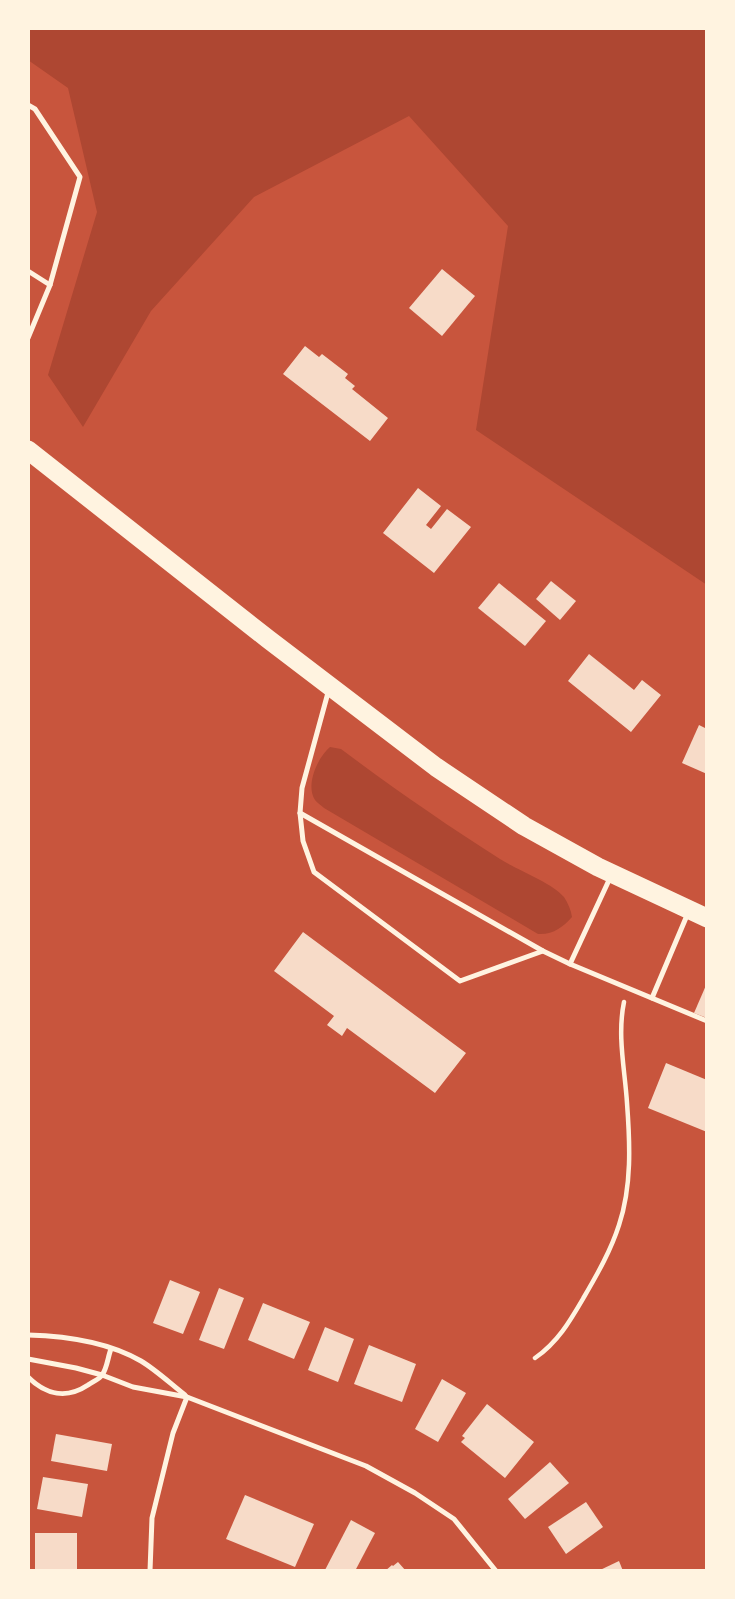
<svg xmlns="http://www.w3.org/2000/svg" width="735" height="1599" font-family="'Exo 2',sans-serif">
<rect width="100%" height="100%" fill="#c8553d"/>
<g fill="#ae4732">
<polygon points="28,28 707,28 707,585 476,430 508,226 409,116 254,197 151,311 83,427 48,375 97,212 68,88 28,60"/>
<path d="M330 747 341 749C393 788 445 824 500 859 517 870 551 882 564 897 568 903 571 910 572 917 563 927 553 935 538 934L324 808C321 805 317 803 315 800 305 785 318 757 330 747Z"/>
</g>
<g fill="#f7dbc8">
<polygon points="442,269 475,296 442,336 409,308"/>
<polygon points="305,346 319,357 322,354 348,374 345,378 355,386 352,389 388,418 370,441 283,374"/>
<polygon points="418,488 441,506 426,525 431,529 447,509 471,527 434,573 383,533"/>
<polygon points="551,581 576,601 560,620 536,599"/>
<polygon points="499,583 546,621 525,646 478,608"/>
<polygon points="589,654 634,690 642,680 661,695 631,732 568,681"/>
<polygon points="699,725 707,729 707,774 682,763"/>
<polygon points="303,932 466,1053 435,1093 347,1028 342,1036 327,1025 334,1016 274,971"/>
<polygon points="707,983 707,1018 694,1013"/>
<polygon points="666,1063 707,1080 707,1132 648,1108"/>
<polygon points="170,1280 200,1292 183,1334 153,1323"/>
<polygon points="219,1288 244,1298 224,1349 199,1340"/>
<polygon points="263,1303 310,1322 294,1359 248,1340"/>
<polygon points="325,1327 354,1339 338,1382 308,1370"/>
<polygon points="369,1345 416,1364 402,1402 354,1384"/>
<polygon points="442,1379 466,1393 438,1442 415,1429"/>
<polygon points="487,1404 534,1442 505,1478 461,1442 465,1438 462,1436"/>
<polygon points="56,1434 112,1444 107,1471 51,1461"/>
<polygon points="550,1462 569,1483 525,1519 508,1499"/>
<polygon points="43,1477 88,1484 82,1517 37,1509"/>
<polygon points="245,1495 314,1524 295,1567 226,1539"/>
<polygon points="586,1502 603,1527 566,1554 548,1527"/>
<polygon points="351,1520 375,1533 355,1571 327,1571 325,1570"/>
<rect x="35" y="1533" width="42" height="38"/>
<polygon points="619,1561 623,1571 598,1571"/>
<polygon points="398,1562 406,1571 385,1571 392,1565 393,1566"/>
</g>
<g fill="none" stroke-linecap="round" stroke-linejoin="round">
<path stroke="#fff3e0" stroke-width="4.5" d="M535 1358C558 1342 570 1321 584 1297 598 1273 611 1250 619 1225 632 1186 630 1143 627 1103 625 1070 617 1036 624 1002"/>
<g stroke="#fff3e0" stroke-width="5">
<polyline points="28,105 35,109 80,177 50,285 28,338"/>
<polyline points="28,271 50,285"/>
<polyline points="329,689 302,788 300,813 303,841 314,872 460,981 543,951"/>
<polyline points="300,813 543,951 570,964 707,1021"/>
<polyline points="570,964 610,878"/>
<polyline points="652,998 688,913"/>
<path d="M28 1335C65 1336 108 1342 141 1361 156 1370 171 1384 185 1395"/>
<polyline points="28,1359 76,1368 102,1375 133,1387 187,1397 366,1466 415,1493 454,1519 496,1571"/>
<path d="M28 1377C46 1395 67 1399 88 1385 92 1382 100 1379 102 1375 107 1369 108 1356 111 1349"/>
<polyline points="150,1571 152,1518 173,1433 187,1397"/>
</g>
<polyline stroke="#fff3e0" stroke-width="19" points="28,450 268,639 436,767 524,826 598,867 707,918"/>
</g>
<rect width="735" height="1599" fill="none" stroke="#fff3e0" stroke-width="60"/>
</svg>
